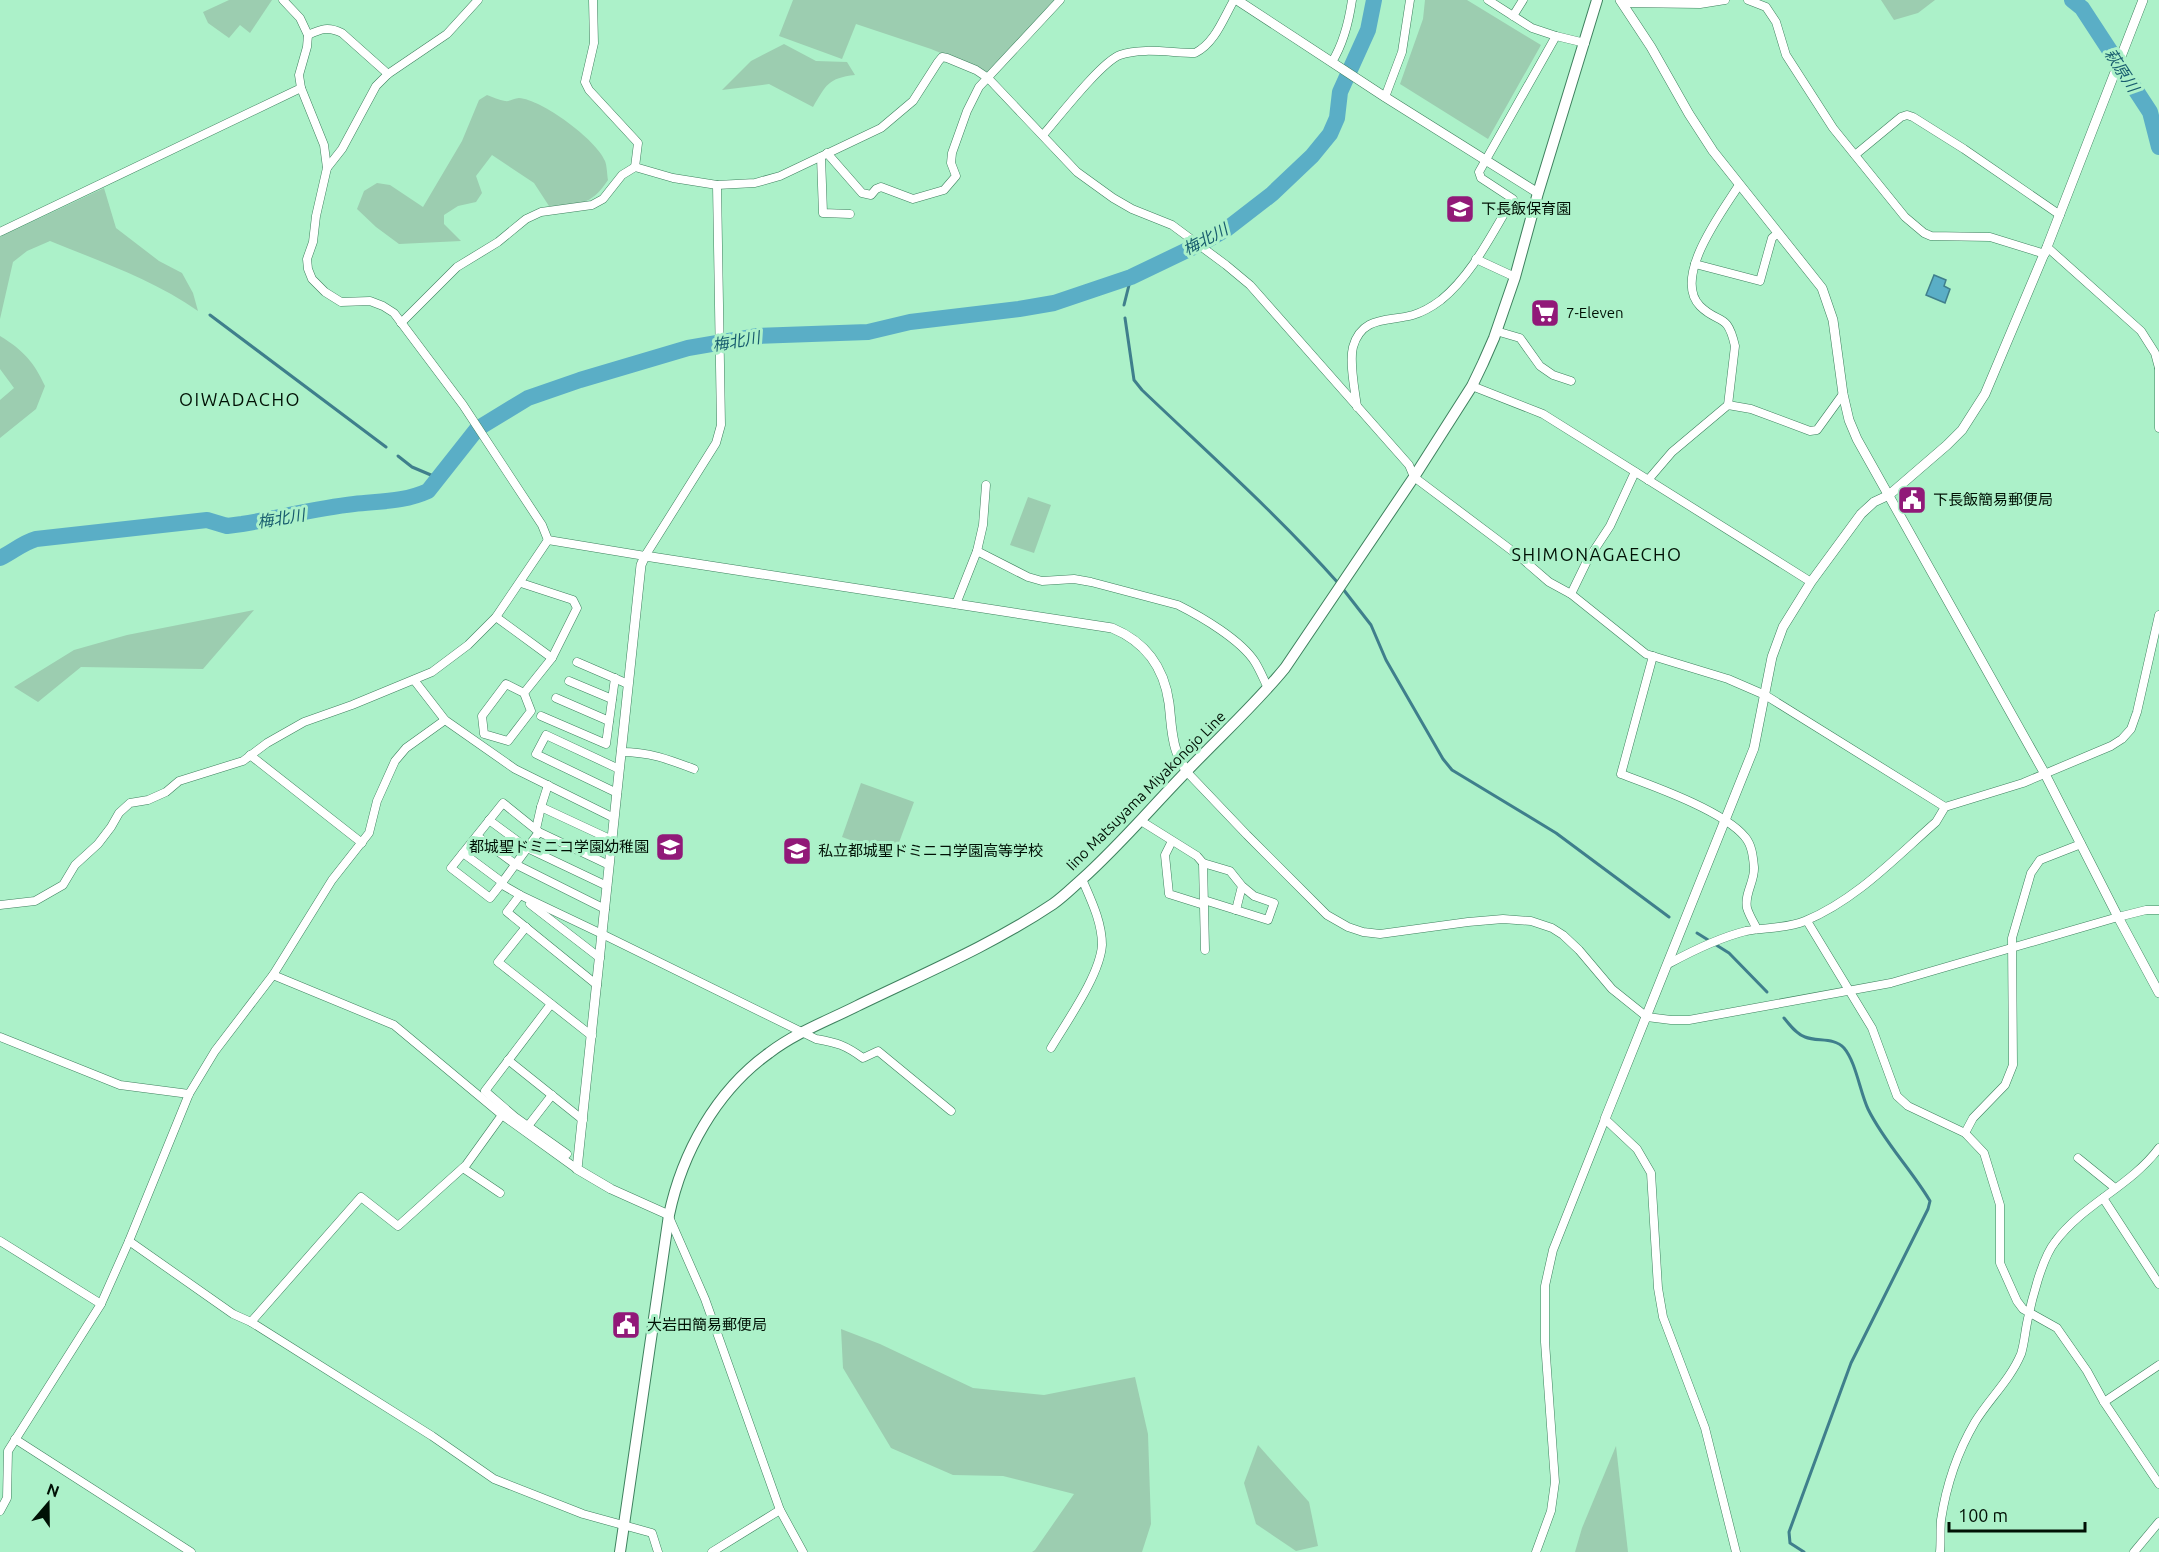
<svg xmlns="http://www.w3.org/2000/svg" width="2159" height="1552" font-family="Ubuntu,'Noto Sans JP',sans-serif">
<rect width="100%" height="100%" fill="#acf1c9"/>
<g fill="#9ccdb0">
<polygon points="229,0 272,0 250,33 240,25 229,38 208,23 203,12"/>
<polygon points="793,0 1054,0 992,69 987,72 931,49 856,24 842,59 779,36"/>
<polygon points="1425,0 1467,0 1541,45 1488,139 1400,84 1423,19"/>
<polygon points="1881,0 1935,0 1918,13 1894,20"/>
<path d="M784 44 816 61 847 62 855 75C828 78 826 85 813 107L769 84 722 90 751 61Z"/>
<path d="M487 95C493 97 499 100 505 101 510 102 514 98 519 98 541 99 597 140 605 161 607 166 607 174 608 180 591 206 578 205 549 206L534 183 492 155 476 176 482 193 476 202 458 206 444 215V224L461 241 399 244 376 227 357 209 364 191 377 183 390 185 423 207 462 141 479 100Z"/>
<path d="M104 188 116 228 159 261 182 273 193 293 198 311C154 280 99 261 50 241L27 251 13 262 0 319V237Z"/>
<path d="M0 336C23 350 34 362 45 386L36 409 0 438V400L14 388 0 369Z"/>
<polygon points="1028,497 1051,505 1034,553 1010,545"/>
<polygon points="254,610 203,669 81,667 38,702 14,687 74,650 127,635"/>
<polygon points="861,783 914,802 894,856 842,837"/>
<polygon points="841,1329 880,1344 973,1388 1044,1395 1135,1377 1148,1434 1151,1524 1142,1552 1032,1552 1035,1550 1074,1494 1003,1476 953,1475 891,1448 843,1368"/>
<polygon points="1258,1445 1309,1502 1318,1546 1296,1551 1256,1524 1244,1483"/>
<polygon points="1616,1446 1628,1552 1575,1552 1582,1528"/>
</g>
<polygon fill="#5aaec6" stroke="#3f7f8c" stroke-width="1.5" points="1934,275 1946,280 1944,286 1950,289 1945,303 1926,295"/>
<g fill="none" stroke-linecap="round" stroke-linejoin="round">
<g stroke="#3f7f8c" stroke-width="3">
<polyline points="1124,305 1131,277"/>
<polyline points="210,315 386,447"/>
<path d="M1125 318 1134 380 1142 390C1208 453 1278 515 1339 584"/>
<polyline points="398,456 412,467 438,478"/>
<polyline points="1343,589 1371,625 1386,660 1443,759 1452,770 1556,833 1669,917"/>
<polyline points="1697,933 1729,953 1767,992"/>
<path d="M1784 1018C1790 1025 1796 1034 1805 1037 1817 1042 1834 1037 1844 1048 1856 1062 1860 1092 1868 1109 1884 1142 1911 1169 1930 1201L1928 1209 1851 1363 1789 1532 1790 1543 1804 1552"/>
</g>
<g stroke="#5aaec6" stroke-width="16">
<polyline points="2072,0 2082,8 2150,112 2159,147"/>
<path d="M0 558C13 552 22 543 36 539L207 520 227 526 242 524C279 518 317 508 354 504 379 501 404 502 428 491L477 429 528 398 580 380 688 348 758 336 868 332 910 322 1019 309 1054 303 1131 277 1204 242 1228 228 1272 194 1312 156 1330 134 1337 118 1340 92 1368 30 1374 0"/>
</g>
<g stroke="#3e815e" stroke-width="9">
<g id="minor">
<polyline points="283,0 300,18 308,35 307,47 299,75 301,88 324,145 327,168 316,216 313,242 307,259 308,269 312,279 325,292 341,302 370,301 383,306 394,313 463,405 542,525 548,540"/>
<polyline points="593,0 594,43 585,82 589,90 638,143 635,167"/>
<polyline points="1488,0 1532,28 1556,36"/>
<polyline points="1748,0 1766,7 1776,22 1786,55 1833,128 1905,217 1924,233 1931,236 1990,237 2045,254"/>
<polyline points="1624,3 1700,4 1725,0"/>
<polyline points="1513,16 1523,0"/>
<path d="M308 35C321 29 328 26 342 33L388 74"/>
<path d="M1332 62C1343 44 1349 21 1352 0"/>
<polyline points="1385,97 1402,52 1410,0"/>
<path d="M1043 135C1058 118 1101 62 1120 55 1142 47 1172 53 1195 53 1215 43 1223 19 1234 0"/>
<polyline points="827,153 862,193 871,195 876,189 881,187 913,199 944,190 956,176 951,163 952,153 967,111 979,87 1060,0"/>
<polyline points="1855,155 1901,117 1907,115 1913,117 1964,149 2060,215"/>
<polyline points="821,157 823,213 850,214"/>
<polyline points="327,168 342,149 376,86 388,74 447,34 478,0"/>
<polyline points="0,232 301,88"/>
<polyline points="2047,247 2141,331 2155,353 2159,368"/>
<polyline points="1476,259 1515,277"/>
<polyline points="1695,264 1760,281 1772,238 1778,233"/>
<polyline points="401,323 457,267 498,242 526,219 541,212 592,205 603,199 622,175 635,167 673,178 717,185 755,183 780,176 881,128 913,101 938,62 942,57 947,58 976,70 988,78 1077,172 1113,198 1132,209 1172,225 1226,265 1250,285 1409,465 1414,477 1519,556 1549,582 1571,594 1646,654 1728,679 1765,695 1945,807"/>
<polyline points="1496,331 1520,338 1540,366 1553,375 1571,381"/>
<polyline points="2159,368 2159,428"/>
<polyline points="1472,386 1543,414 1811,582"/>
<path d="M1728 405 1735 346C1727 311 1719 325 1700 306 1672 277 1722 212 1739 185"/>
<path d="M1357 407C1355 391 1349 362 1353 347 1362 315 1389 322 1413 315 1423 312 1433 306 1441 300 1473 274 1492 233 1513 199L1481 178 1479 172 1556 36 1585 43"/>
<polyline points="1648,480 1672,452 1728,405 1751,409 1810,431 1817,430 1843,394"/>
<polyline points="548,540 645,556 716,443 721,425 717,185"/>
<polyline points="977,551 983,525 986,485"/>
<polyline points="521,583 573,600 577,608 552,658 524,693 531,711 508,741 484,734 482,716 506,684 524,693"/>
<polyline points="1571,594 1587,561 1610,526 1635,472"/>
<path d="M956 604 977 551 1028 577 1042 581 1074 579 1091 582 1178 605C1202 617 1241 640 1255 662 1260 670 1264 680 1268 688"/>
<polyline points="496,617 552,658"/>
<path d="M1653 656 1621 774C1653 786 1724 811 1745 837 1752 845 1753 857 1754 867 1755 881 1744 894 1747 908 1749 915 1754 923 1757 929"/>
<polyline points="577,662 628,684"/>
<polyline points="414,680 445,720 515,769 614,818"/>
<polyline points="569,681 612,699"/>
<polyline points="556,698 609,721"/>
<polyline points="541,716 606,744 615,678"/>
<path d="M621 752C649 752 668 759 694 769"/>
<polyline points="250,755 362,843"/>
<polyline points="1186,771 1247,835 1327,915 1348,927 1363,932 1380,934 1468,922 1503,919 1531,921 1552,928 1563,935 1579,950 1612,989 1647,1017 1671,1020 1689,1020 1891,983 2118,917 2146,910 2159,910"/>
<polyline points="548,785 541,807 612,840"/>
<polyline points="617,793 536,754 546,735 619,769"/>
<polyline points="489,820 527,848 607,886"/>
<polyline points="1141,821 1197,856 1203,863 1230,871 1242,886 1236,910 1268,920 1274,903 1254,896 1242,886"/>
<polyline points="536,829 541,807"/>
<polyline points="477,836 515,864 605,909"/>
<polyline points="1172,841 1165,855 1169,894 1204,905"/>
<polyline points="463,853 502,882"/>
<polyline points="1203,863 1205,950"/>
<polyline points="501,884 490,898 451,868 503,803 539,832"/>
<path d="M520 895 602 934 816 1039C838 1043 845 1045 863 1058L878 1051 951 1111"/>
<polyline points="1204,900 1236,910"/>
<polyline points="530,904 600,958"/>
<polyline points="0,905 35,901 63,885 75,865 98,844 111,827 119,813 130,803 148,800 166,792 179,781 243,761 267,743 304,722 352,705 432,672 468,645 496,617 548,540"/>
<polyline points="1807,921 1872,1028 1897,1096 1908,1106 1965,1133 1984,1153 2000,1205 2000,1263 2017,1301 2023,1309 2057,1328 2087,1371 2104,1402 2159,1484"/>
<polyline points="526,927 498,962 592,1036"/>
<path d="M1670 963C1694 950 1718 938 1746 931 1765 927 1786 929 1805 921 1856 900 1895 858 1936 822L1945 807 2023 783 2111 746 2122 739 2131 729 2137 712 2159 615"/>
<polyline points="273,975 394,1025 502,1115 577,1169"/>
<polyline points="597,985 507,912 520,895 501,884 539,832 609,865"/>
<polyline points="551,1004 485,1091 515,1117 567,1154"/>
<polyline points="0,1037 120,1085 189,1094"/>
<path d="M1051 1048C1067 1021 1100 975 1102 945 1102 922 1091 900 1082 879"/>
<polyline points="508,1060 583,1120"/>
<polyline points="528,1126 552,1095"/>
<polyline points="1965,1133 1973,1118 2005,1085 2013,1065 2012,938 2031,873 2040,860 2081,844"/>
<polyline points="2078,1158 2115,1188"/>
<polyline points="463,1168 500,1193"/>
<polyline points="2103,1198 2159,1284"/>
<polyline points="669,1217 705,1299 780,1510 803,1552"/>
<polyline points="0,1241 101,1304"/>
<polyline points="129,1241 233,1314 251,1322 432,1436 494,1479 583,1514 652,1533 658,1552"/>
<polyline points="251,1322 361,1197 398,1226 466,1165 502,1115"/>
<polyline points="2104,1402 2159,1365"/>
<polyline points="15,1439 191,1552"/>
<polyline points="0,1511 7,1498 8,1451 101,1304 129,1241 189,1094 215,1051 273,975 332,880 369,833 377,801 395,761 406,748 445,720"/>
<polyline points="712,1552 780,1510"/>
<polyline points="1536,1552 1551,1511 1555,1482 1545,1342 1545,1286 1553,1250 1605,1119 1637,1149 1651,1173 1658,1288 1663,1317 1705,1428 1736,1552"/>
<path d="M1940 1552C1941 1542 1940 1531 1941 1520 1946 1487 1958 1451 1975 1422 1989 1399 2010 1380 2021 1354 2024 1345 2025 1333 2027 1323 2031 1302 2042 1258 2055 1242 2083 1204 2131 1186 2159 1148"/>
<polyline points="2134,1552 2159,1522"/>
</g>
</g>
<g stroke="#3e815e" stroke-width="10">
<g id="tertiary">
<polyline points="1237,0 1385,97 1538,193"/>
<polyline points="1620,0 1651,47 1689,114 1713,151 1822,288 1833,320 1843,394 1849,420 1857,439 2045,774 2118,917 2159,993"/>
<polyline points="1605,1119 1754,748 1772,657 1783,627 1811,582 1861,514 1874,502 1889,495 1947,445 1962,430 1985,394 2047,247 2143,0"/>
<path d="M669 1215 611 1189 577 1169 641 565 645 556 1112 628C1146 642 1164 667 1169 703 1171 719 1171 735 1176 750 1178 757 1183 764 1186 771"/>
</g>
</g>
<g stroke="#3e815e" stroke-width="12">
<path id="secondary" d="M620 1552 669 1215C682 1153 716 1091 769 1053 795 1033 827 1021 857 1006 923 974 992 945 1053 904 1063 897 1072 888 1081 880 1118 847 1150 809 1185 773 1218 738 1254 706 1285 668L1414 477 1472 386 1483 363 1494 338 1515 277 1538 193 1597 0"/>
</g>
<use href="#minor" stroke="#fff" stroke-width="8"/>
<use href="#tertiary" stroke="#fff" stroke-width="9"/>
<use href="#secondary" stroke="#fff" stroke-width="10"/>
</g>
<defs>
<g id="school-square" transform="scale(1.5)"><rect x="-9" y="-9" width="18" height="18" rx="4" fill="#911978" stroke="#acf1c9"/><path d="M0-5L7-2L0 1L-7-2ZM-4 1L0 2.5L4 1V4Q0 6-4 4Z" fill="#fff"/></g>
<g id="supermarket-square" transform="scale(1.5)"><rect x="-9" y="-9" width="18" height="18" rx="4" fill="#911978" stroke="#acf1c9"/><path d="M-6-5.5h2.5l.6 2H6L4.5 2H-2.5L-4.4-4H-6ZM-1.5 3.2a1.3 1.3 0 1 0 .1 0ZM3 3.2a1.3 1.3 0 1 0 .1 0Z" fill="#fff"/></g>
<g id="civic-square" transform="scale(1.5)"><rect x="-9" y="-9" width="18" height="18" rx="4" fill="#911978" stroke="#acf1c9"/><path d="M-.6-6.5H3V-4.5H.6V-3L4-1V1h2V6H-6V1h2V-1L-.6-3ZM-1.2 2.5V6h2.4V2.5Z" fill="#fff"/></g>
</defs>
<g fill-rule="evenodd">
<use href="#school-square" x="1460" y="209"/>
<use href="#supermarket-square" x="1545" y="313"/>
<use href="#civic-square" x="1912" y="500"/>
<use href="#school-square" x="670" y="847"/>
<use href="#school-square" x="797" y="851"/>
<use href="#civic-square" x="626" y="1325"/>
</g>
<g text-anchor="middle" stroke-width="6" stroke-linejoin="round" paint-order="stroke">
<g font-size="15" fill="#001105" stroke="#acf1c9" text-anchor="start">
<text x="1481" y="214">下長飯保育園</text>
<text x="1566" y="318">7-Eleven</text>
<text x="1933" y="505">下長飯簡易郵便局</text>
<text x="649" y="852" text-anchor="end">都城聖ドミニコ学園幼稚園</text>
<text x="818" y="856">私立都城聖ドミニコ学園高等学校</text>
<text x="647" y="1330">大岩田簡易郵便局</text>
</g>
<g font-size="15" fill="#001105" stroke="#acf1c9">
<text transform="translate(1146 791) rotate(-45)" y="5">Iino Matsuyama Miyakonojo Line</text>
</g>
<g font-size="16" font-style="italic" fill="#175c6e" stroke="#acf1c9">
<text transform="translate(2122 70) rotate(57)" y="6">萩原川</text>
<text transform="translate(1205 239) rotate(-28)" y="6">梅北川</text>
<text transform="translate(736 341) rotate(-10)" y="6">梅北川</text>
<text transform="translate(281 518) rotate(-9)" y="6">梅北川</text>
</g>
<g font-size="18" letter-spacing="1.5" fill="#001105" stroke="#acf1c9">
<text x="240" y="406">OIWADACHO</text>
<text x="1597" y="561">SHIMONAGAECHO</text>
</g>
</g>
<g transform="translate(48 1504) rotate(20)" stroke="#acf1c9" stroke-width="4.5" paint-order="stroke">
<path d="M0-4.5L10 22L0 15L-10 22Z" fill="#001105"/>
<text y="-9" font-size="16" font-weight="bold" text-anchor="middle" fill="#001105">N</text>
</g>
<path d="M1949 1522v9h136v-9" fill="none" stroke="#001105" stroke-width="3"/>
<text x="1958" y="1522" font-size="18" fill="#001105" stroke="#acf1c9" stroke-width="4.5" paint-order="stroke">100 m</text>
</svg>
